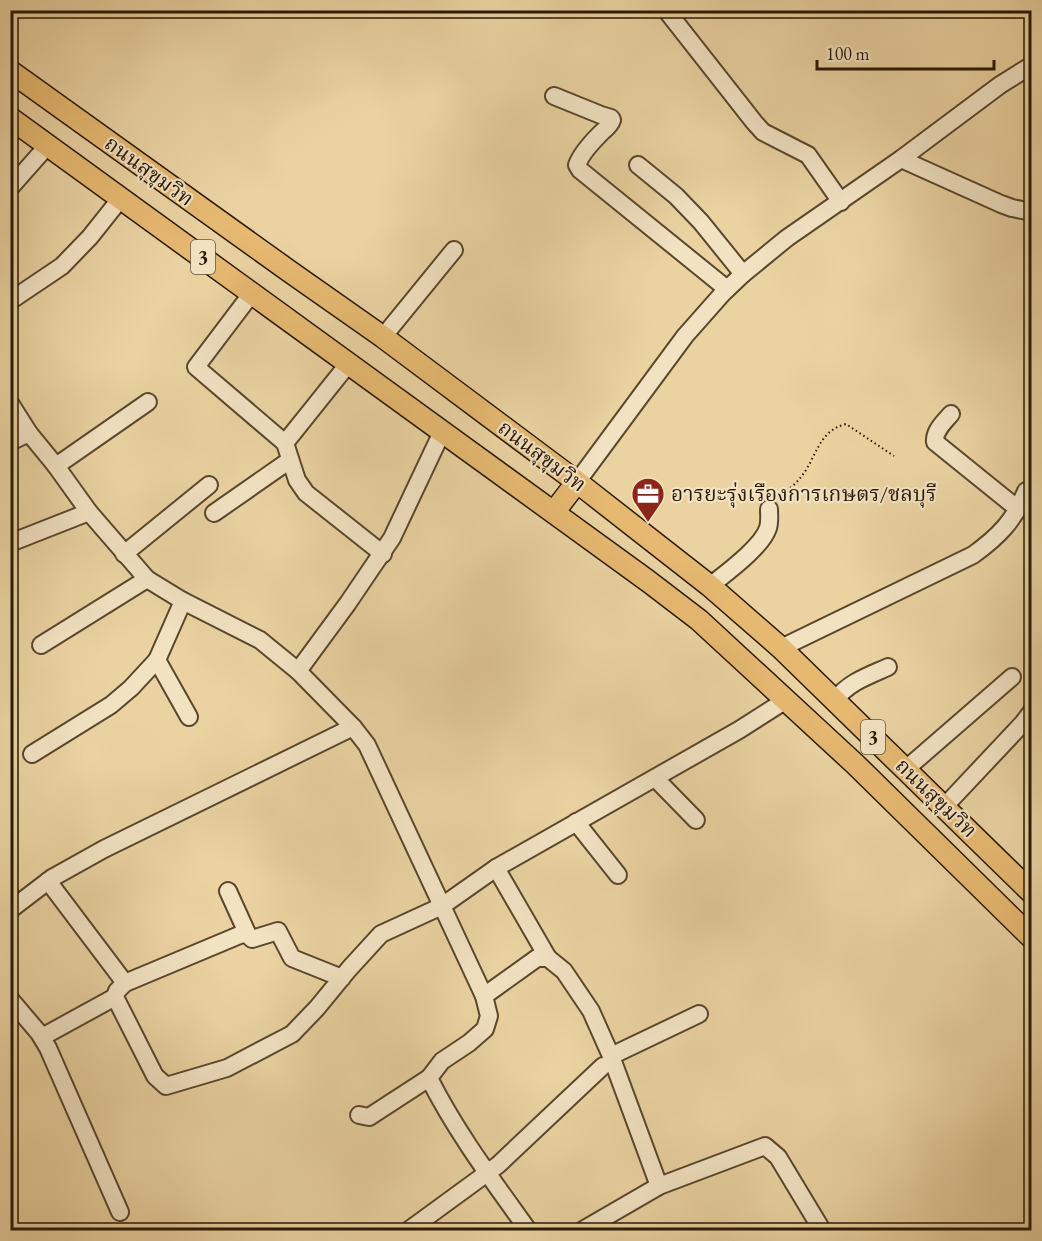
<svg xmlns="http://www.w3.org/2000/svg" width="1042" height="1241" font-family="'EB Garamond','Noto Serif Thai',serif">
<rect width="100%" height="100%" fill="#ead2a1"/>
<filter id="stains"><feTurbulence type="fractalNoise" baseFrequency=".00333" numOctaves="4"/><feColorMatrix values="0 0 0 0 .2 0 0 0 0 .09 0 0 0 0 .02 0 0 0 .5 -.17"/></filter>
<radialGradient id="worn" r=".72"><stop offset=".6" stop-color="#630" stop-opacity="0"/><stop offset="1" stop-color="#630" stop-opacity=".3"/></radialGradient>
<g fill="none" stroke-linecap="round" stroke-linejoin="round">
<g stroke="#59472c" stroke-width="20">
<g id="minor">
<polyline points="666,10 754,122 763,132 808,155 841,202"/>
<path d="M554 96 601 115 611 118 612 120C610 126 605 129 600 134 592 142 581 154 577 165L580 170 727 289"/>
<polyline points="901,159 1001,204 1012,208 1032,212"/>
<polyline points="638,165 676,196 701,222 743,274"/>
<polyline points="10,188 48,145"/>
<polyline points="252,293 196,367 285,443 297,480 306,493 383,554"/>
<polyline points="10,301 62,266 90,237 121,198"/>
<polyline points="383,337 454,250"/>
<path d="M10 403 29 433 56 466 89 512 147 579 183 601 260 640 298 671 353 727 367 745 484 996 489 1016 485 1029 469 1043 442 1061 429 1078C456 1132 493 1181 528 1230"/>
<path d="M951 414C944 422 934 431 935 442L1018 509"/>
<polyline points="10,442 29,433"/>
<polyline points="285,443 349,363"/>
<polyline points="56,466 148,402"/>
<polyline points="577,482 685,336 723,293 743,274 787,238 901,159 1000,85 1032,65"/>
<polyline points="214,513 290,460"/>
<polyline points="10,543 89,512"/>
<polyline points="124,554 209,485"/>
<path d="M710 586C726 573 762 547 768 528 770 522 769 515 769 509"/>
<polyline points="41,645 147,579"/>
<path d="M781 648 973 555C998 537 1015 520 1026 491"/>
<polyline points="157,660 189,717"/>
<polyline points="298,671 348,603 392,538 442,432"/>
<path d="M835 700C849 682 868 676 888 667"/>
<polyline points="32,754 111,705 131,688 157,660 183,601"/>
<polyline points="906,769 1012,677"/>
<polyline points="655,778 696,820"/>
<polyline points="944,807 1023,723 1032,711"/>
<polyline points="576,822 618,875"/>
<polyline points="496,868 548,958"/>
<polyline points="48,881 125,983"/>
<polyline points="228,891 248,935"/>
<polyline points="10,910 52,878 104,849 353,727"/>
<polyline points="342,978 292,958 278,931 252,939 248,935 242,934 125,983 117,991 115,997 155,1076 166,1086 227,1068 292,1034 317,1008 349,969 381,934 442,906 496,868 739,730 786,700"/>
<polyline points="484,996 537,958 548,958 564,971 591,1011 611,1056 659,1186"/>
<polyline points="10,999 39,1033 48,1048 120,1212"/>
<polyline points="42,1037 115,997"/>
<polyline points="611,1056 699,1014"/>
<polyline points="359,1115 369,1117 429,1078"/>
<polyline points="409,1230 498,1165 603,1066"/>
<polyline points="583,1230 659,1186 765,1146 778,1157 822,1230"/>
</g>
</g>
<g stroke="#291905" stroke-width="24">
<g id="major">
<polyline points="10,71 289,271 383,337 577,482 710,586 781,648 1032,893"/>
<polyline points="10,118 648,581 699,620 855,764 1032,938"/>
<polyline points="554,512 577,482"/>
</g>
</g>
<path stroke="#291905" stroke-width="2" stroke-dasharray="1.5 3" stroke-linecap="butt" d="M776 499C785 492 795 485 801 477 817 457 818 431 846 424L894 456"/>
<use href="#minor" stroke="#f1e2c2" stroke-width="16"/>
<use href="#major" stroke="#e5b970" stroke-width="21"/>
</g>
<defs>
<g id="office-pin" transform="scale(1.725)"><path d="M0 17L-7.5 6A9.5 9.5 0 1 1 7.5 6Z" fill="#8f2418" stroke="#f1e2c2"/><path d="M-6-3h4V-5.5h4V-3h4V5H-6ZM-1-4.5V-3h2v-1.5ZM-6 0V1H6V0Z" fill="#fff"/></g>
</defs>
<g fill-rule="evenodd">
<use href="#office-pin" x="648" y="494"/>
</g>
<g text-anchor="middle" stroke-width="4.5" stroke-linejoin="round" paint-order="stroke">
<g fill="#f1e2c2" stroke="#65553e" stroke-width="1.5">
<rect x="191" y="240" width="24" height="34" rx="4.5"/>
<rect x="861" y="720" width="24" height="34" rx="4.5"/>
</g>
<g font-size="20" font-weight="bold" fill="#291905">
<text x="203" y="264">3</text>
<text x="873" y="744">3</text>
</g>
<g font-size="21" fill="#291905" stroke="#f1e2c2">
<text transform="translate(149 171) rotate(36)" y="7">ถนนสุขุมวิท</text>
<text transform="translate(542 456) rotate(37)" y="7">ถนนสุขุมวิท</text>
<text transform="translate(936 798) rotate(44)" y="7">ถนนสุขุมวิท</text>
</g>
<g font-size="21" fill="#291905" stroke="#f1e2c2" text-anchor="start">
<text x="671" y="501">อารยะรุ่งเรืองการเกษตร/ชลบุรี</text>
</g>
</g>
<rect width="1042" height="1241" fill="none" stroke="#ead2a1" stroke-width="36"/>
<rect x="12" y="12" width="1018" height="1217" fill="none" stroke="#291905" stroke-width="3"/>
<rect x="18" y="18" width="1006" height="1205" fill="none" stroke="#291905" stroke-width="1.5"/>
<path d="M817 60v9h177v-9" fill="none" stroke="#291905" stroke-width="3"/>
<text x="826" y="60" font-size="18" fill="#291905" stroke="#f1e2c2" stroke-width="4.5" paint-order="stroke">100 m</text>
<rect width="100%" height="100%" filter="url(#stains)"/>
<rect width="100%" height="100%" fill="url(#worn)"/>
</svg>
